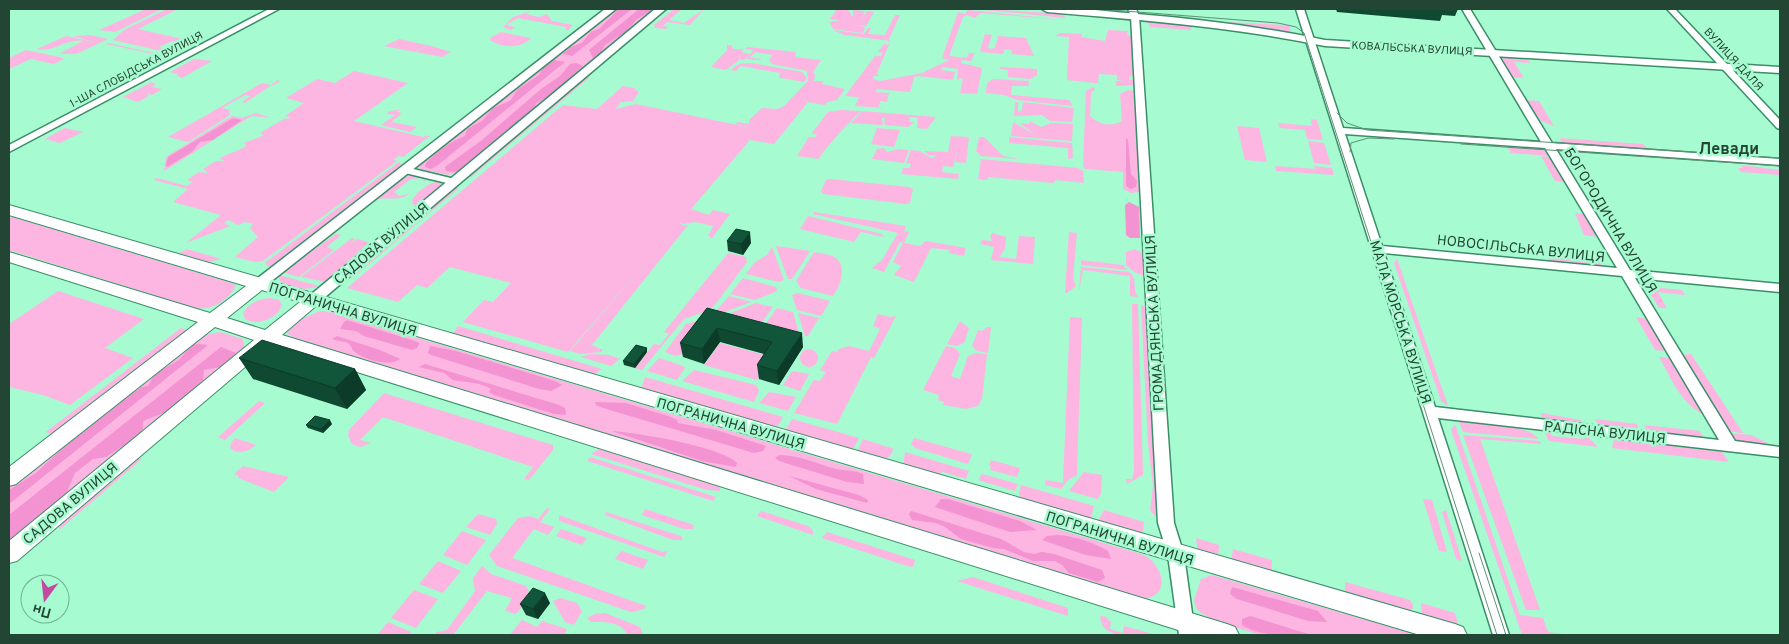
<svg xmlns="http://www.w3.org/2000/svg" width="1789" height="644" font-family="Overpass,sans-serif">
<rect width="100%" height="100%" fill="#a7fbd0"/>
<g fill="#fdb5e2">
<polygon points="146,9 162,9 115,32 99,30"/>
<polygon points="167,9 178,9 138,29 187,40 180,43 172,41 159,47 164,49 161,51 113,40 124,30"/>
<polygon points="616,9 656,9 457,173 448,175 420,169 419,164"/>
<polygon points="674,9 682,9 669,20 684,23 704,9 690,25 667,22 663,26 668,27 666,29 655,28 654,25"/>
<polygon points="837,9 848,10 853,17 853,10 865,11 862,19 867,11 874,12 866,26 857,25 865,27 863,33 833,29 830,22 839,20 830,19"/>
<polygon points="986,9 1064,14 1065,18 986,10"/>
<polygon points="968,10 1066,20 981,13 975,18 967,15 963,17 949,56 967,58 969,53 975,53 971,61 962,60 961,63 982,68 977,94 960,93 963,78 957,80 958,69 942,67 941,70 955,72 953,80 918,76 914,77 910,92 877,89 875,92 889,93 887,102 880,101 879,107 884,108 855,106 859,97 845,96 875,56 881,56 882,53 878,52 884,44 888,45 890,41 844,35 833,30 864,34 868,28 871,28 868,34 885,35 895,15 900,15 889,39 890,42 877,73 879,76 874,76 873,79 880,81 922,73 949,60 942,58 958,12 965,14"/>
<polygon points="531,11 526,14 539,17 547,14 552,21 573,25 568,30 565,30 566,27 518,18 506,25 515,27 511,30 503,27 513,17"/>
<polygon points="1148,22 1148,21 1193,26 1191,30 1150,27"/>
<polygon points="1228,22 1282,25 1289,26 1291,33"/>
<polygon points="1108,30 1128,31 1127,35 1131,36 1133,75 1129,77 1130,80 1133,80 1134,85 1116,86 1116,81 1123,81 1117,80 1117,75 1099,74 1098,83 1114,85 1067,80 1069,37 1055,36 1060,33 1082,34 1081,37 1105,41"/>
<path d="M501 32 531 38C520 49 504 48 491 41L490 38Z"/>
<polygon points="985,34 992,35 988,47 990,49 995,48 998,36 1026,38 1034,56 1011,54 1012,50 1005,49 1003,54 982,52 980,50"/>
<path d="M90 35 108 39 76 54H59L83 41C66 38 54 53 37 49L66 36 95 42 73 36Z"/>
<polygon points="399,39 427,45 415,52 384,46"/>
<polygon points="108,43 167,56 133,75 125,73 158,55 106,44 10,90"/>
<polygon points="428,45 451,52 442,57 416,52"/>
<polygon points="727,45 731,45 733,49 744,49 741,52 750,54 746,59 740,60 740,52 739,60 726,70 711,67 727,50"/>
<polygon points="747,47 796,52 795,57 821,60 813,72 815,75 814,81 824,81 822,84 845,89 837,100 827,102 825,105 808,102 774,144 750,140 691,209 709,215 713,210 730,214 712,238 708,236 713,226 695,222 683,224 679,222 683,226 688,225 592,345 603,350 601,352 580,354 570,351 653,254 568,352 463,322 484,300 493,302 511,283 450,267 427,288 417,285 398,302 347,288 563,105 597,109 623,86 634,88 639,92 633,101 621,102 615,109 636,104 747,127 735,124 738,122 749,124 749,120 762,108 777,109 784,106 808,81 807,71 772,64 769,60 773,55 756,52 750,57 758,59 762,57 759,60 747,59 753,50 745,49"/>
<polygon points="26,50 60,57 64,59 54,64 31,59 9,69 9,58"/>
<polygon points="1502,58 1527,58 1530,63 1514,62 1524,78 1511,77"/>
<polygon points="194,59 212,61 182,78 177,76 178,74 170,72"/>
<polygon points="751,63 802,72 807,78 804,82 782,78 779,78 780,73 741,66 736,71 730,70 739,64"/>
<polygon points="1000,67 1037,69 1037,75 1030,79 1008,77 1008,70 1000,69"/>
<path d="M354 71 408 83 354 121 423 137 431 135 403 157 399 156 393 160 397 161 263 261 255 262 235 257 258 237 250 228 253 224 246 222 238 225 228 220 224 223 230 226 186 243 221 215 173 202 188 189 154 180 157 178 187 186 193 182 187 180 199 172 208 173 203 169 216 161H225L219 159C228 153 237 152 246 146L244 143C251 139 257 139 264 135L260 133 284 119 292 118 285 116 304 103 286 98 317 79 335 83Z"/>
<polygon points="586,77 590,77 470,178 471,174"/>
<polygon points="993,79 1029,81 1029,86 1012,86 1011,95 1069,100 1073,106 1017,100 1004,95 986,93 987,83"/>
<polygon points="278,80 280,82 270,86 245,103 242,102 250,96 245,95 222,108 229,110 230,115 188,142 168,137 262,83 271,85"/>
<polygon points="151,82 156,84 152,87 162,89 152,95 147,93 149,96 138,102 123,97 136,90 141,91 137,90"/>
<path d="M1093 87 1095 89 1091 93 1090 116C1099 125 1111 127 1122 121L1120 94 1128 90 1134 91 1139 192 1131 193 1123 189V172L1085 169 1083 166 1086 91Z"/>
<polygon points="1525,100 1539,101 1554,126 1541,121"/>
<polygon points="1015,102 1018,102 1018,112 1022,111 1023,102 1074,108 1072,122 1050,121 1042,115 1014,116"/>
<polygon points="396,110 400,110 396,112 400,112 401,114 391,122 417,127 410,132 381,125 395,115 387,114 388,112"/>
<path d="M841 110 861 111C850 122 825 147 819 159L797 156 809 137H816L817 135 812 133 828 112Z"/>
<polygon points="862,111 936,117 927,129 917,128 918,118 910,117 909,122 914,122 908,127 885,125 884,119 887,118 882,118 883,125 851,123"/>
<polygon points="256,113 271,118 253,116 248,118 164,171 166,157 232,116 242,118"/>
<polygon points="1311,119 1317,120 1323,140 1307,139 1305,130 1280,128 1278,123 1312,126"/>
<polygon points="1030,121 1041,127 1051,123 1073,124 1072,141 1011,136 1013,122 1036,135 1019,123 1029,124"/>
<polygon points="1237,126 1259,128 1267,162 1245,160"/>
<polygon points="65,128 83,132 60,143 45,139"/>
<polygon points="877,128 900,130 894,147 871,144"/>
<polygon points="951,136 969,137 966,163 955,162 958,147 953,167 943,166 942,172 959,174 958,179 901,174 903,168 910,168 911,164 906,163 911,150 920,151 931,158 935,157 935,155 928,155 924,151 948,152"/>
<polygon points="979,137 984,137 1003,156 1019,159 981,156 976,151"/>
<polygon points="1009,137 1072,143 1073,158 1068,159 1068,148 1009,143"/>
<polygon points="1560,138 1643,144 1649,150 1562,144"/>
<polygon points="1308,141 1324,143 1331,165 1314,163"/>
<polygon points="1510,146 1543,149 1550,156 1511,153 1508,148"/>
<polygon points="884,148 887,152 899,149 909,150 904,163 872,159 877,149"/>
<polygon points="1541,156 1551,157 1566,182 1555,181"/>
<polygon points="981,159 1078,168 1083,171 1084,183 1056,180 1053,183 988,177 987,180 978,179"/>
<polygon points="399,162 402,165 399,168 274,265 271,267 266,265 266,262"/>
<polygon points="1741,165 1780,170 1780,175 1741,172 1738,168 1743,168"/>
<polygon points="1275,166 1315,169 1314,166 1332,168 1334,175 1276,171"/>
<path d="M414 175 425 177 426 180 424 182 422 178 411 179 394 192 399 196 409 194C397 202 387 196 374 200L401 178Z"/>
<polygon points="830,179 909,187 913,189 910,203 906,204 823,194 821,191 826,180"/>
<path d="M436 182 441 183 440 187 420 205H413L412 200C417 192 427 184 436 182Z"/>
<polygon points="460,187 354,277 350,276 453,189"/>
<polygon points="814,212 906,226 904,231 909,232 904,243 920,246 926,241 966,248 964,256 949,253 950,250 931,248 914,282 894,275 901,266 893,262 903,243 900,242 884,272 872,268 882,260 898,233 813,214"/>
<polygon points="1575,213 1586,214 1599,237 1584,235"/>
<path d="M9 216 229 282 236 285C230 300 211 311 195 308L9 250Z"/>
<polygon points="808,216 882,234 884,237 861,232 854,242 800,229"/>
<polygon points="1069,232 1077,233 1073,278 1076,286 1067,293 1065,293"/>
<polygon points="992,233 1006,237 1005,249 999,257 1016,259 1019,236 1035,237 1033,264 991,260 994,247 980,244 982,240 992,241 990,236"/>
<polygon points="336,234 341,235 327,247 334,250 299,277 282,272"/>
<polygon points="352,238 355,239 350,244 357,239 369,242 326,282 301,277"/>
<polygon points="776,246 810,251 792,279 788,279"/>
<polygon points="772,247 784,280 779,282 746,274 754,263 767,255"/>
<polygon points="187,249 221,259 208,262 179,253"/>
<polygon points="1135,249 1143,253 1144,276 1134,272 1126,265 1126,252"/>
<path d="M814 252C821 254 833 254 837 259 847 268 840 287 833 296L801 288 796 281Z"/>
<polygon points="728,253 746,257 747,262 715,305 707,311 684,319 642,370 635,368 654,344 660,345 669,334 664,332"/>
<polygon points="1548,256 1599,262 1603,266 1549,261"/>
<polygon points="1397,259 1448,406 1441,401 1394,263"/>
<polygon points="1081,260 1123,265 1127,270 1081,265"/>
<path d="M1081 267 1129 272C1138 278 1132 289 1138 297L1130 296V276L1083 270 1079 291Z"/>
<path d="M279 275 319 286C305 291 290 289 279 280Z"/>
<polygon points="743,278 776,287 777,291 755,300 730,294"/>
<polygon points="1649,287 1682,290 1685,295 1658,292 1667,308 1659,308 1647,288"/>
<polygon points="58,291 144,319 105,348 133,358 70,405 43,395 9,387 9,324"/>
<polygon points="798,293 830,301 821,316 797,310 792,295"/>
<polygon points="729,296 751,302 722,313 716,311"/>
<path d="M270 298 279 300 282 305C277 319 258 326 245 319L243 313C249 303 259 299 270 298Z"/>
<polygon points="756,303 773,307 758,328 721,317"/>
<polygon points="1132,304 1138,304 1143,475 1127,484 1126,479 1132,479 1134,472"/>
<polygon points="1141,305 1146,307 1157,515 1155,516 1150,510 1153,486 1148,443"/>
<polygon points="777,308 793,312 801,340 762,329"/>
<path d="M320 311H328L1144 555C1162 565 1172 594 1145 599L296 339 286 333 301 319Z"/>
<polygon points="798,313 819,318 808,336 805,336"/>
<polygon points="878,314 890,317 896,316 874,358 871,357 837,424 794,413 814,380 820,381 826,372 820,370 832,351 837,352 839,349 849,346 869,351 880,329 873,326"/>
<polygon points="1070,317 1082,318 1077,471 1077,475 1068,480 1061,489 1045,485 1046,480 1063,483"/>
<polygon points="1636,317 1647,319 1666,351 1655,350"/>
<polygon points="702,320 683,354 675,356 665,352 686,324"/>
<polygon points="960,321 969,328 964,343 956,346 947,344"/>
<polygon points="458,326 602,369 593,375 455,335 454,332"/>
<polygon points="987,327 991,327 988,353 977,351 972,346 978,330 982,331"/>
<polygon points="181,328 187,330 54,435 46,432"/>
<polygon points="220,332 243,339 244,347 237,356 9,545 9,486 191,343 204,335"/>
<polygon points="720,343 772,357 757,380 704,365"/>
<polygon points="946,346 955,348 960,354 951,376 960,379 968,356 976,353 987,354 982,399 978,406 966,409 943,405 944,402 938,400 939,395 923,390"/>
<circle cx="809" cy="358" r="9"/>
<polygon points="590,354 609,355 620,359 611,366 581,357"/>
<polygon points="1691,354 1743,433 1727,431 1680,355"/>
<path d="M1659 357 1670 358 1704 415C1679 401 1673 381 1659 357Z"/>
<polygon points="659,358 683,366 685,368 677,380 647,371"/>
<polygon points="694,370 756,385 759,391 754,402 682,381"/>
<polygon points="792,371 809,374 800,391 783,385"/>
<polygon points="645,377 783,417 776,429 641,389"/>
<polygon points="769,392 796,397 788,411 759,403"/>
<polygon points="384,393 553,445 553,450 529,480 524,479 533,467 383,417 360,440 371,443 360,447 352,444 348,435 349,430"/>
<polygon points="259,401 265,403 225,440 218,437"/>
<polygon points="1541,413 1581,420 1583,424 1543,420"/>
<polygon points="792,419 859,438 852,451 785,431"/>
<polygon points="1595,419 1637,424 1639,431 1600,426"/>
<path d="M1459 422C1475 422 1531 425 1538 439L1463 432Z"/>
<polygon points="1455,424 1520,615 1543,618 1548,632 1572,635 1522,635 1451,430"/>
<polygon points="1644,425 1700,431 1703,438 1648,432"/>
<polygon points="1549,432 1552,436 1585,439 1584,436 1587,436 1598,447 1549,441 1545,433"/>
<path d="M1728 433 1751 435 1776 447C1758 445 1741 446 1728 433Z"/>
<polygon points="1463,435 1540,441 1541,444 1480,439 1540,610 1526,610"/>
<path d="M235 438 256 445C248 451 239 456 230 448L231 443Z"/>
<polygon points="914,438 971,454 972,454 968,464 915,448 911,444"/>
<polygon points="863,439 894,449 890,456 882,460 857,452"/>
<polygon points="1614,439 1722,452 1729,462 1612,448"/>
<polygon points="599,449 718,486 720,487 720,491 707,490 591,454"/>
<polygon points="905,452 969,471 966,479 943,472 938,474 903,466"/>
<polygon points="136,457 142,459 59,530 61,521"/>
<polygon points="590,457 716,497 713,501 587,461"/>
<polygon points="991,460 1020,468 1017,477 990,470 991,467 989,466"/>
<polygon points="243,466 289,477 274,492 238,478 239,476 234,474"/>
<polygon points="1084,472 1102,475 1101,494 1097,499 1069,491"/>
<polygon points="982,474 1018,484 1015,491 978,480"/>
<polygon points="1021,485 1094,506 1090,521 1022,500 1019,494"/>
<polygon points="1423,499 1432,500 1447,552 1439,551"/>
<polygon points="547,508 550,509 540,522 554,527 548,535 534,529 512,558 646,606 644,609 631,612 497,566 489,555 518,518 530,516 538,519"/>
<polygon points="645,509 694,525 693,529 684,529 642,515"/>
<polygon points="1104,510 1144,522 1143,532 1138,533 1098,521"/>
<polygon points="1446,510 1462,561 1456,559 1442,512"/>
<polygon points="761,511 808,526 813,531 813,535 757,516"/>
<polygon points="606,512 681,536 683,540 673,540 605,515"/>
<polygon points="478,514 496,519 497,524 490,535 466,527"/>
<polygon points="559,515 662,552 668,551 664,557 562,522 559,520"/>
<polygon points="561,529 587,538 582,545 556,536"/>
<polygon points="462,531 486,540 467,565 443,555"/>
<polygon points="827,532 915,560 913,567 907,566 822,538"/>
<polygon points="1196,538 1219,545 1218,559 1198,553"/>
<polygon points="1233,549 1272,560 1271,574 1231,563"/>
<polygon points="621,551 648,560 643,569 615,559"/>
<polygon points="438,561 461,571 443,593 419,584"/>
<polygon points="482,566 491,574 526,586 531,595 516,614 505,611 512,598 487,591 453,635 435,635 437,632 447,630 475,591 473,578"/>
<polygon points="1212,575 1418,635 1261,635 1217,622 1201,613 1196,608 1194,600 1201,579"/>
<polygon points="973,577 1068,608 1068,616 957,581"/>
<polygon points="1345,582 1410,600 1413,605 1412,612 1345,592"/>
<polygon points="414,590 438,599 416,628 391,618"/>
<polygon points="561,598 577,603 582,611 574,625 565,622 553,601"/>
<polygon points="1421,603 1455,613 1458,624 1422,616"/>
<path d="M605 613 640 627 643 635H627C622 621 604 622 591 622L587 618 595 614Z"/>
<path d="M1100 616 1106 617 1111 622 1110 629 1123 633 1124 626 1157 635C1139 635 1101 642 1100 616Z"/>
<polygon points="522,620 537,627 542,621 567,629 564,635 510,635"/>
<polygon points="388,622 411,632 408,635 377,635"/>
</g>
<g fill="#f393d1">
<polygon points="619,9 632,9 572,56 563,54 571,47 582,43 591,32 599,29"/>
<polygon points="639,9 655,9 637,19 627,31 605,45 601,52 593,58 589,50"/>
<path d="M554 60 565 62 438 165 431 169 425 167 426 163C437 151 450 142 465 136L467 129 482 121 493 108 510 101 518 89 539 75 543 68Z"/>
<path d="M576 63 583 66 549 96 535 104 536 106C511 129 484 154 456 172L446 171 445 167 482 140 541 89 560 76 570 64Z"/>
<polygon points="233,118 242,120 213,140 200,142 192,152 167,167 166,165 168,157"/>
<polygon points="1126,138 1128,140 1131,174 1137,181 1136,187 1130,189 1126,186"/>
<polygon points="1129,202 1139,207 1140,238 1130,238 1126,235 1125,205"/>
<polygon points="347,320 418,342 419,344 417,348 412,350 364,336 356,331 340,329 344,322"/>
<path d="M337 336 380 350 400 359C390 367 365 360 355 352 351 349 352 346 348 343 343 341 337 341 332 339Z"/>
<polygon points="198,344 208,345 9,504 9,490 36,473 65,446 127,397 142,387 148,386 155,374 179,360 192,345"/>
<polygon points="430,346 456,351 555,381 562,385 551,391 539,389 431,355 428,353"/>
<polygon points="221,347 236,353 221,367 204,370 203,380 168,411 143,421 143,429 140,433 123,446 106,457 93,459 75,473 67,492 9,542 9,515"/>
<path d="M425 364 559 405 565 408 566 415 554 414 494 395 489 392 491 389C478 381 466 383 453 380L444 373 419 367Z"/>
<polygon points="595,402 626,403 671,417 677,420 678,423 716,430 766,446 763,451 754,453 603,408 596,405"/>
<path d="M612 431C638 433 719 446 737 463L736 467 702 461Z"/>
<path d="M779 455C799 455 817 464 836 469 845 471 854 470 863 474L864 484 847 482 779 461 775 458Z"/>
<polygon points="789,476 859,495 868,500 867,503 816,489"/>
<polygon points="941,499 948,499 1020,521 1037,530 1010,532 935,507"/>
<polygon points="911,511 1001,539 1024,552 1034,554 1042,552 1054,554 1102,570 1105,578 1098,582 1069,573 1062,565 1055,561 1033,561 1004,549 993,548 961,539 945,527 936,523 912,520 909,514"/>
<path d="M1057 535C1075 536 1092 542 1108 551L1111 559 1086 555 1042 540 1047 536Z"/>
<polygon points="1232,587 1318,611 1327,622 1308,621 1237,599 1230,594"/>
<path d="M1250 616 1312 635C1289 635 1263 638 1242 625V619Z"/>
</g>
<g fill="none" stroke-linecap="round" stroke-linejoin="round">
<g stroke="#3a8e68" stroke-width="3">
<g id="minor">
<polygon points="269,9 279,9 9,152 9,145"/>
<polygon points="1128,9 1136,9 1139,16 1174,523 1184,555 1195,635 1179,635 1168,555 1158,523 1131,16"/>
<path d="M1296 9H1304L1343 128 1541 142 1462 9H1470L1552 143 1780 159V165L1556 149 1630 270 1780 284V292L1635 278 1735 441 1780 447V457L1438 418 1509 635H1493ZM1345 134 1545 148 1617 268 1382 246ZM1384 253 1622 276 1719 440 1435 407Z"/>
<polygon points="1667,9 1675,9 1780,120 1780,129 1777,128"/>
<polygon points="405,167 459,180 460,182 455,185 401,172 401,168"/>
</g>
</g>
<g stroke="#3a8e68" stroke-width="3">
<g id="tertiary">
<polygon points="605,9 616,9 264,287 254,287 252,284 254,281"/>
<polygon points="655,9 666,9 318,303 308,303 306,300 308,297"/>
<path d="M1042 9C1073 7 1105 11 1137 14 1200 19 1262 27 1325 40L1780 67V73L1325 46C1233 27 1140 20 1047 12Z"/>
</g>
</g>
<g stroke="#3a8e68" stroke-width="2">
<path id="secondary" d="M9 205 1455 624 1463 627 1467 635H1420L316 306 282 335 1227 624 1235 627 1239 635H1194L271 345 17 561 9 563V541L254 340 215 327 16 484 9 486V467L198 322 9 262V252L210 313 246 286 9 215ZM262 290 300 302 265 330 227 318Z"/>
</g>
<use href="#minor" fill="#fff" fill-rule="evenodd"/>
<use href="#tertiary" fill="#fff" fill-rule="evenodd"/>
<use href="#secondary" fill="#fff" fill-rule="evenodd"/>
<g stroke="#5c9377" stroke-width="1">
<polyline points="1099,9 1278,23 1296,27 1304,33 1497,635"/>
<polyline points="1337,113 1347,123 1367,130 1780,158"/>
<polyline points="1461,144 1780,166"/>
<polyline points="1350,152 1351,143 1368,138 1394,139"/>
<polyline points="1479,553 1506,635"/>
</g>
</g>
<g fill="#0f4932">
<polygon points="1334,9 1458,9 1455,16 1442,15 1440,21 1337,12 1336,9"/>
<polygon points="727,241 751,243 743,255 728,251"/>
<polygon points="707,308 803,347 779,385 759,379 757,365 764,354 720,342 704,364 683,357 680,343"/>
<polygon points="647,352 635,368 624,365 623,361"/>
<polygon points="239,358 355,369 366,390 347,409 253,379"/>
<polygon points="332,424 323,433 308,428 306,425"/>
<polygon points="550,603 538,619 526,615 520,604"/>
</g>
<g fill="#0c3c29">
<polygon points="750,232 751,243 743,255 741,244"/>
<polygon points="717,328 720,342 704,364 702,349"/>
<polygon points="802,333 803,347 779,385 777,371"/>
<polygon points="647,348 647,352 635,368 634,364"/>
<polygon points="355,369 366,390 347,409 335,388"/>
<polygon points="330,420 332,424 323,433 321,429"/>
<polygon points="545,593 550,603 538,619 533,609"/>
</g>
<g fill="#11553a" stroke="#0c3c29">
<polygon points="736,229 750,232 741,244 727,241"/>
<polygon points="707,308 802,333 777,371 757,365 772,342 717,328 702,349 680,343"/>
<polygon points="262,340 355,369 335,388 239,358"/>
<polygon points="636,345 647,348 634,364 623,361"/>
<polygon points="315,416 330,420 321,429 306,425"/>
<polygon points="533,588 545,593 533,609 520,604"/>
</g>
<g text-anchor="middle" stroke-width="5" stroke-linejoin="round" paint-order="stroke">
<g font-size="11" fill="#234534" stroke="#a7fbd0">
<text transform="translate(1412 48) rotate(3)" y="4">КОВАЛЬСЬКА ВУЛИЦЯ</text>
<text transform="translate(1734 59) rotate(47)" y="4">ВУЛИЦЯ ДАЛЯ</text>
<text transform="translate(136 69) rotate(-28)" y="4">1-ША СЛОБІДСЬКА ВУЛИЦЯ</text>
</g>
<g font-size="14" fill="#234534" stroke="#a7fbd0">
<text transform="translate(1611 220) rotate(59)" y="5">БОГОРОДИЧНА ВУЛИЦЯ</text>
<text transform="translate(381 243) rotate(-40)" y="5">САДОВА ВУЛИЦЯ</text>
<text transform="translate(1521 248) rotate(6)" y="5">НОВОСІЛЬСЬКА ВУЛИЦЯ</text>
<text transform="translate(343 309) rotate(17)" y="5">ПОГРАНИЧНА ВУЛИЦЯ</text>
<text transform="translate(1401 322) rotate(72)" y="5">МАЛА МОРСЬКА ВУЛИЦЯ</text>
<text transform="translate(1154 323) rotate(-93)" y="5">ГРОМАДЯНСЬКА ВУЛИЦЯ</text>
<text transform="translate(731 423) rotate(16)" y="5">ПОГРАНИЧНА ВУЛИЦЯ</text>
<text transform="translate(1605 432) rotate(6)" y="5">РАДІСНА ВУЛИЦЯ</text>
<text transform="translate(70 503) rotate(-40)" y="5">САДОВА ВУЛИЦЯ</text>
<text transform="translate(1120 538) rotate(17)" y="5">ПОГРАНИЧНА ВУЛИЦЯ</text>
</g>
<g font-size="16" font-weight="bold" fill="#234534" stroke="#a7fbd0">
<text x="1729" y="154">Левади</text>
</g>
</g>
<rect width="1789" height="644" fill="none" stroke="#234534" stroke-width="20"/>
<g transform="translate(45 599) rotate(195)"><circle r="24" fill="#a7fbd0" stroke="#72b292"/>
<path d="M0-4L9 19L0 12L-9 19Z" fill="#c34a9e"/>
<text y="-8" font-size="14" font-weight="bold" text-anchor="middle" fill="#234534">Пн</text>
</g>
</svg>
